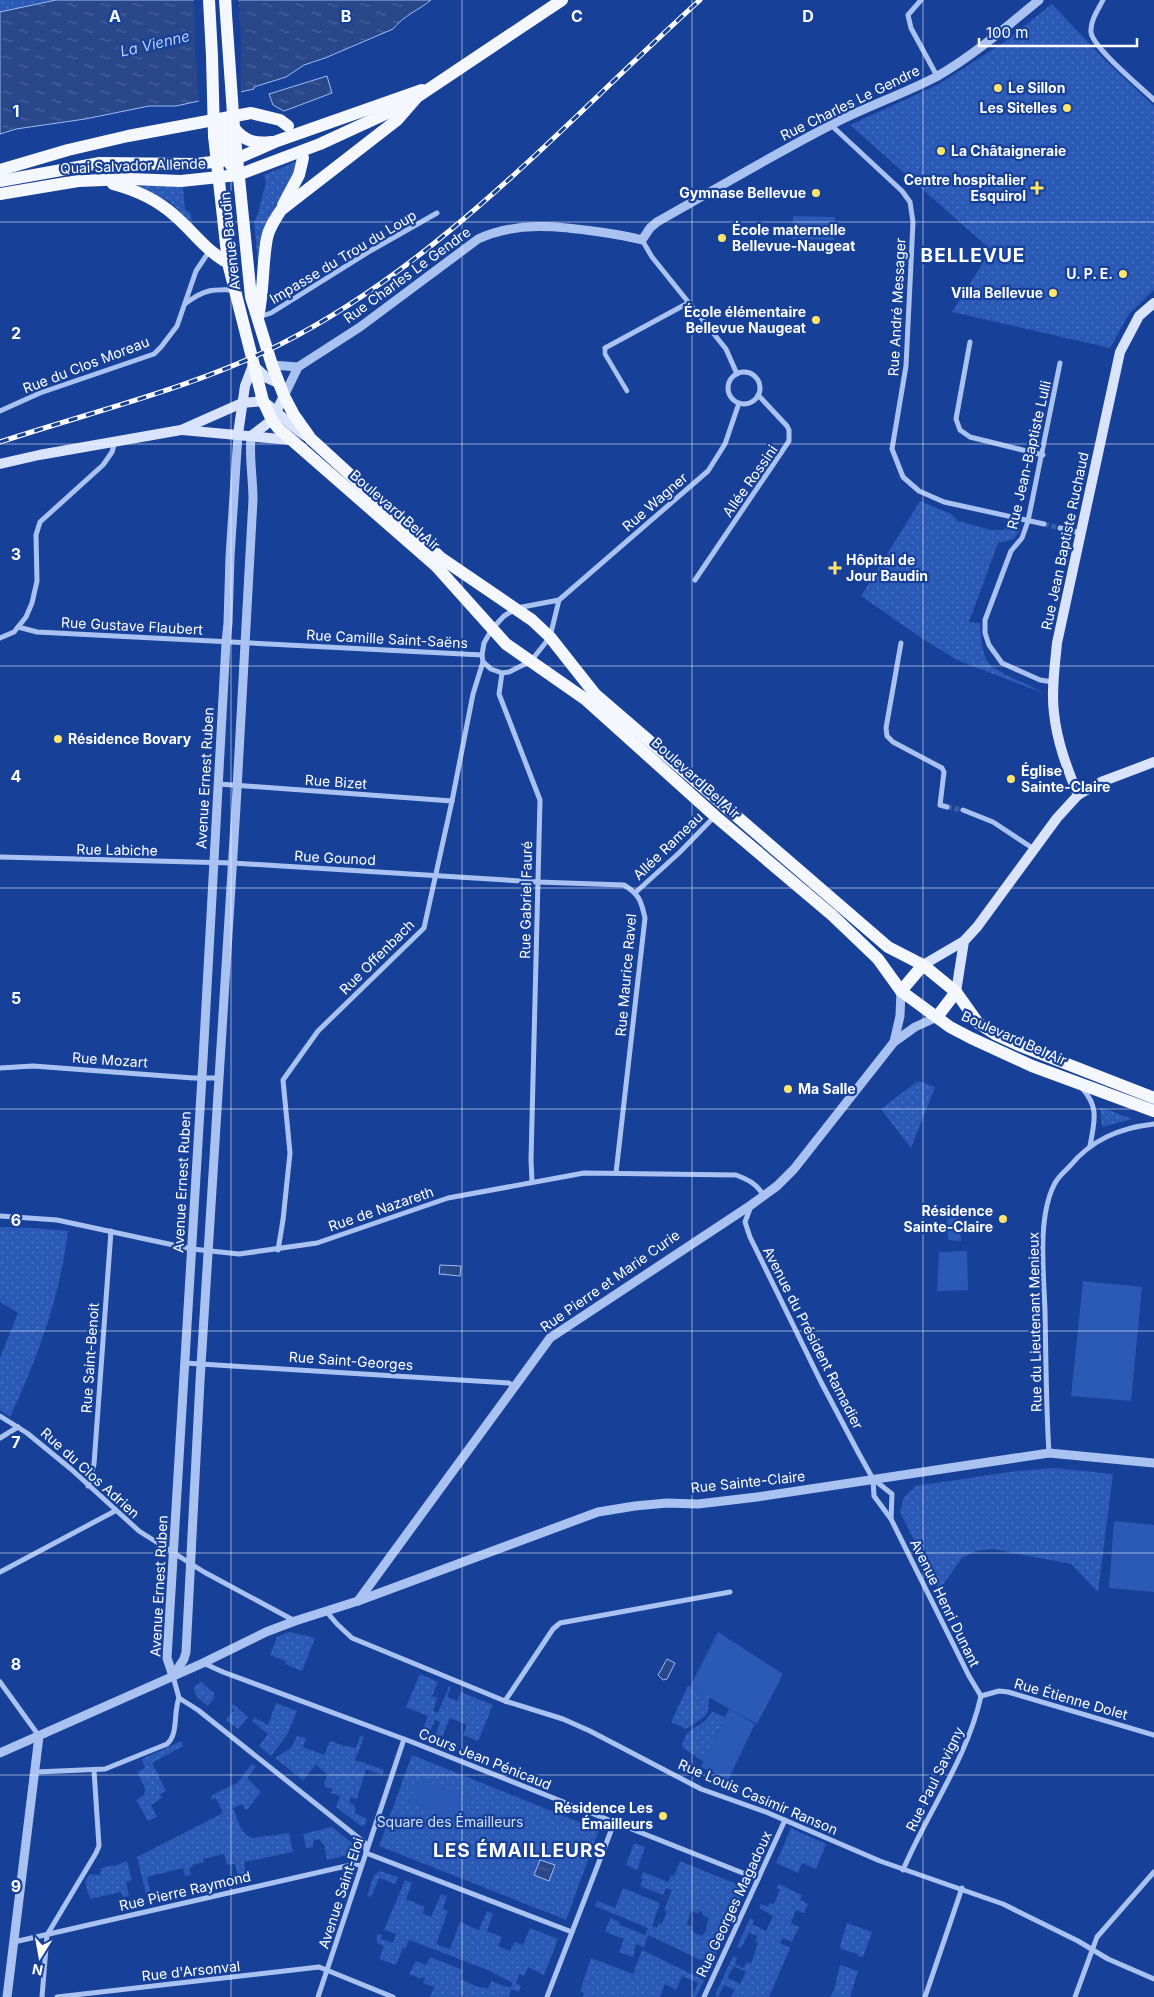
<svg xmlns="http://www.w3.org/2000/svg" width="1154" height="1997" font-family="Inter,sans-serif">
<defs>
<pattern id="green-dots" width="8" height="8" patternUnits="userSpaceOnUse" patternTransform="scale(1.25)"><rect width="8" height="8" fill="#2a59b6"/><path d="M2 2h.1M6 6h.1" fill="none" stroke="#4a72c1" stroke-width="1.8" stroke-linecap="round"/></pattern>
<pattern id="water-ripples" width="26" height="14" patternUnits="userSpaceOnUse" patternTransform="scale(1.25)"><rect width="26" height="14" fill="#2a478a"/><path d="M2 4q2-2 4 0t4 0M15 11q2-2 4 0t4 0" fill="none" stroke="#4a639c"/></pattern>
</defs>
<rect width="100%" height="100%" fill="#174098"/>
<g fill="url(#green-dots)" fill-rule="evenodd">
<polygon points="0,0 56,0 0,14"/>
<polygon points="1052,4 1106,61 1154,106 1154,290 1129,314 1110,348 952,312 991,250 850,125 939,84 1003,43"/>
<polygon points="297,161 288,187 275,207 265,226 259,274 254,222 257,217 266,182 264,175"/>
<polygon points="138,186 183,186 185,209 191,214 192,223 170,202"/>
<path d="M920 501 951 514 958 521 991 530H1004L1009 524 1017 525 1020 530 1014 539 998 543 969 622 980 623C981 635 981 651 988 662 995 673 1030 684 1043 693L957 660 923 639 861 596Z"/>
<polygon points="918,1081 935,1087 911,1148 881,1109"/>
<polygon points="1100,1107 1132,1119 1102,1127"/>
<path d="M0 1227 35 1228 68 1231C60 1297 38 1357 10 1417L0 1410V1358L18 1313 0 1302Z"/>
<polygon points="1054,1468 1113,1474 1098,1592 1071,1564 993,1549 976,1551 962,1558 939,1590 900,1512 904,1497 916,1486 1016,1471"/>
<polygon points="289,1632 315,1638 302,1671 285,1664 286,1661 270,1655 277,1637"/>
<polygon points="420,1674 438,1682 432,1696 437,1698 433,1711 438,1713 449,1686 451,1688 447,1697 457,1701 461,1692 493,1705 478,1741 463,1735 467,1725 450,1718 440,1742 434,1740 440,1722 435,1720 428,1737 421,1734 428,1716 406,1707"/>
<path d="M201 1682 215 1694 213 1696 215 1697 208 1706C201 1700 192 1696 195 1686Z"/>
<polygon points="688,1686 709,1697 708,1712 704,1717 686,1729 671,1722"/>
<polygon points="276,1703 297,1711 287,1735 271,1756 259,1746 268,1734 252,1721 255,1718 268,1725"/>
<polygon points="233,1704 248,1717 238,1729 226,1720 234,1710 231,1707"/>
<path d="M713 1712 725 1717 704 1762 682 1747C685 1729 693 1730 705 1721 708 1718 709 1714 713 1712Z"/>
<polygon points="297,1736 306,1738 303,1747 324,1755 330,1741 345,1746 356,1748 360,1736 364,1737 355,1760 384,1770 382,1775 366,1769 357,1799 350,1797 350,1803 355,1805 354,1807 356,1808 355,1813 367,1819 365,1825 361,1826 336,1807 340,1796 331,1793 333,1789 325,1787 324,1783 328,1775 316,1765 303,1780 275,1758 291,1748"/>
<polygon points="181,1741 183,1746 152,1763 166,1791 160,1794 162,1798 151,1805 157,1817 148,1821 136,1800 144,1795 145,1788 137,1772 145,1768 142,1759"/>
<polygon points="412,1755 599,1830 566,1920 379,1846"/>
<path d="M252 1764 256 1767 247 1778 261 1792 246 1811 242 1804 233 1808C238 1819 240 1835 253 1838L289 1833 293 1852 244 1862 247 1879 239 1881 235 1864 227 1865 224 1854 203 1859 204 1862 192 1865 193 1867 189 1868 191 1875 185 1876 183 1868 147 1877 150 1891 147 1892 149 1901 148 1902 137 1857 223 1813 216 1798 211 1800 212 1795 237 1783Z"/>
<polygon points="332,1827 355,1845 352,1854 327,1860 324,1845 319,1839 313,1841 313,1847 306,1848 303,1834"/>
<polygon points="791,1828 826,1844 816,1869 802,1863 798,1873 776,1863"/>
<polygon points="634,1843 645,1847 637,1870 626,1865"/>
<polygon points="127,1861 132,1880 126,1882 129,1896 123,1897 121,1892 90,1899 85,1882 90,1874 100,1875 101,1868 114,1865 115,1866"/>
<path d="M680 1861 746 1888 711 1965 648 1935 644 1947 636 1944 633 1957 619 1952 624 1939 605 1932 610 1918 619 1922 620 1925 645 1935 648 1928 595 1906 597 1901 615 1908 623 1888 660 1903 652 1926 657 1928 659 1923 662 1924 667 1911 664 1910 672 1890 666 1888 663 1895 640 1886 643 1879 641 1878 643 1872 668 1882 671 1875 674 1876ZM691 1911 698 1914 699 1911 703 1912 702 1915 709 1918 706 1926 708 1927 702 1936 694 1933 691 1929 692 1927 687 1924Z"/>
<polygon points="380,1871 398,1877 395,1884 379,1878 371,1897 367,1896 374,1875"/>
<polygon points="405,1880 412,1883 406,1899 425,1907 422,1913 431,1917 441,1894 447,1896 443,1909 448,1911 436,1944 450,1949 460,1922 479,1930 487,1911 493,1914 487,1931 502,1937 498,1946 510,1951 514,1942 523,1945 530,1928 558,1939 544,1975 528,1967 524,1976 519,1974 516,1983 521,1986 519,1992 511,1989 509,1997 465,1997 461,1995 460,1997 430,1997 434,1987 423,1983 425,1978 422,1977 421,1979 409,1974 416,1961 426,1965 430,1957 463,1970 460,1979 481,1988 482,1987 488,1989 491,1981 510,1988 513,1983 488,1970 409,1940 406,1948 403,1948 396,1965 379,1959 384,1946 377,1943 377,1934 382,1935 381,1939 393,1943 396,1934 384,1930"/>
<path d="M779 1884 802 1895 800 1900 808 1904 804 1913 796 1910 791 1923 799 1927 792 1942 783 1938 780 1943 790 1948 769 1997H731L735 1990 724 1985 718 1997 715 1995 733 1956 737 1958 735 1964 743 1968 747 1962 751 1964 758 1943 755 1942 758 1936 749 1933 741 1948 737 1947 750 1918 754 1920 752 1924 766 1931 773 1916 759 1908 761 1904 768 1907 770 1903 774 1904 780 1890 777 1888ZM734 1966 746 1972 740 1984 727 1978Z"/>
<polygon points="847,1923 872,1932 863,1957 858,1956 858,1954 841,1949 840,1946"/>
<polygon points="642,1950 704,1980 696,1997 692,1997 698,1983 682,1976 676,1990 665,1984 660,1997 583,1997 584,1993 580,1991 591,1958 633,1974"/>
<path d="M840 1965 858 1971 850 1997H830C837 1989 836 1976 840 1965Z"/>
</g>
<g fill="#2a59b6">
<polygon points="793,216 835,217 834,240 792,239"/>
<polygon points="959,1216 961,1241 948,1240 947,1217"/>
<polygon points="967,1251 968,1290 937,1291 939,1252"/>
<polygon points="1083,1281 1142,1287 1131,1401 1071,1396"/>
<polygon points="1114,1521 1154,1525 1154,1592 1109,1588"/>
<polygon points="718,1632 783,1674 757,1724 690,1687"/>
<polygon points="729,1709 755,1724 728,1780 701,1767"/>
<polygon points="420,1778 468,1797 458,1821 410,1802"/>
</g>
<g fill="url(#water-ripples)" stroke="#9dbbf4">
<path d="M56 0H431C419 10 403 16 393 29L325 58 304 65 286 77 254 87V89L176 106H149L85 119 16 129 0 134V12Z"/>
<polygon points="327,76 332,93 284,111 273,105 269,94"/>
<polygon points="440,1265 461,1266 460,1276 439,1274"/>
<polygon points="667,1659 675,1663 667,1679 663,1680 658,1675"/>
<polygon points="540,1860 555,1865 549,1881 534,1875"/>
</g>
<polygon fill="#174098" points="194,0 238,0 241,36 241,94 199,104 195,46"/>
<g fill="none" stroke-linecap="round" stroke-linejoin="round">
<g stroke="#3a5da7" stroke-width="5" stroke-dasharray="5 2.5" stroke-linecap="butt">
<polyline points="1044,524 1060,528"/>
<polyline points="947,807 963,810"/>
</g>
<polyline stroke="#aac2f1" stroke-width="4.5" points="605,348 605,354 627,391"/>
<g stroke="#aac2f1" stroke-width="5">
<polyline points="921,0 908,15 911,28 937,76"/>
<path d="M1103 0C1098 10 1090 21 1091 32 1092 47 1142 88 1154 100"/>
<polyline points="831,125 902,191 910,202 913,222 906,366 892,449 903,477 919,491 944,502 1044,524"/>
<polyline points="642,240 652,257 726,349 737,374"/>
<path d="M186 303C204 290 211 289 234 290"/>
<polyline points="259,317 271,313 370,251 437,213"/>
<polyline points="970,342 956,419 960,430 970,437 1043,455"/>
<polyline points="605,348 688,303"/>
<circle cx="744" cy="388" r="16"/>
<polyline points="0,411 40,393 154,354 161,347 177,326 196,271 210,250"/>
<polyline points="1060,528 1081,533"/>
<polyline points="695,580 789,441 789,430 787,426 758,395"/>
<polyline points="559,600 550,637 531,661 509,672 502,673 491,669 483,662 482,655 484,643 492,629 504,616 517,608 559,600 708,471 725,444 739,403"/>
<polyline points="18,627 37,632 482,655"/>
<polyline points="0,638 14,632 26,617 32,603 37,581 36,535 40,522 103,465 112,452 115,441"/>
<polyline points="901,643 886,728 887,736 893,742 942,768 944,772 940,805 947,807"/>
<polyline points="502,673 499,694 540,800 531,1160 532,1182"/>
<polyline points="1053,682 1040,680 1002,663 989,645 985,633 985,620 1011,551 1022,538 1028,521 1060,363"/>
<polyline points="219,784 452,801"/>
<polyline points="963,810 993,822 1034,849"/>
<path d="M0 857 233 863 538 882 624 885C639 894 641 900 645 918L616 1173"/>
<polyline points="636,892 679,853 715,816"/>
<polyline points="0,1068 33,1066 193,1078 219,1078"/>
<path d="M1082 1088C1100 1108 1094 1122 1090 1146"/>
<polyline points="751,1206 745,1222 750,1237 821,1382 858,1452 873,1479 892,1494 891,1519"/>
<path d="M0 1216 57 1220 192 1249 239 1254 317 1243 448 1198 584 1173 736 1175C749 1180 757 1184 764 1196"/>
<polyline points="278,1250 283,1220 290,1153 283,1080 318,1031 424,928 452,801 473,694 483,662"/>
<polyline points="185,1363 509,1383 514,1387"/>
<polyline points="0,1416 27,1433 71,1469 139,1531 204,1572 295,1621"/>
<polyline points="0,1438 18,1427"/>
<path d="M1049 1453C1046 1406 1046 1359 1045 1312 1044 1275 1037 1219 1054 1185 1057 1178 1064 1172 1069 1167 1091 1140 1119 1128 1154 1124"/>
<polyline points="873,1479 874,1496 891,1519 969,1676 981,1696"/>
<polyline points="88,1486 94,1464 111,1231"/>
<polyline points="0,1572 115,1511"/>
<polyline points="326,1611 337,1624 352,1638 505,1701 563,1719 590,1731 701,1789 766,1812 880,1861 1003,1904 1078,1941 1108,1959 1154,1979"/>
<polyline points="203,1663 223,1672 412,1742 758,1879"/>
<polyline points="173,1676 179,1698 198,1710 365,1843 366,1851"/>
<polyline points="0,1682 39,1736"/>
<polyline points="981,1696 999,1691 1008,1692 1154,1735"/>
<polyline points="505,1701 553,1629 560,1623 730,1592"/>
<path d="M36 1772 105 1769 167 1744C179 1733 173 1713 179 1698"/>
<polyline points="366,1853 572,1932"/>
<path d="M903 1870C928 1811 967 1759 981 1696"/>
<polyline points="14,1942 355,1864 361,1866"/>
<polyline points="42,1997 47,1935 96,1853 99,1846 94,1770"/>
<polyline points="57,1997 319,1967 393,1997"/>
<polyline points="318,1997 404,1739"/>
<polyline points="547,1997 614,1823"/>
<polyline points="704,1997 785,1820"/>
<polyline points="925,1997 962,1888"/>
<polyline points="1075,1997 1097,1937 1154,1872"/>
</g>
<g stroke="#aac2f1" stroke-width="9">
<polyline points="272,365 298,367"/>
<path d="M284 396 298 367 360 327 478 239C517 221 559 226 600 232 614 234 628 236 642 240L650 228 657 222C714 190 771 156 829 126 863 108 901 95 936 77 973 56 1006 27 1039 0"/>
<polyline points="894,1042 900,1016 901,991"/>
<polyline points="358,1601 550,1338 751,1205 777,1186 794,1169 894,1042 915,1027 937,1017"/>
<path d="M173 1676 184 1659 186 1652 200 1381 236 807 253 500C253 478 249 458 251 436"/>
<polyline points="173,1676 167,1658 203,1060 226,643 228,623 230,557 238,434"/>
<polyline points="0,1753 203,1663 266,1632 295,1621 358,1601 598,1512 635,1506 667,1503 698,1504 757,1497 1049,1453 1154,1463"/>
<polyline points="7,1997 39,1736"/>
</g>
<g stroke="#d9e4fc" stroke-width="10">
<polyline points="182,430 291,440"/>
<polyline points="238,434 245,386 253,365 267,378 278,383"/>
<polyline points="251,436 272,420 284,396"/>
<path d="M0 464 39 455 181 430 242 403 263 401C280 413 292 428 309 438"/>
<path d="M1078 795C1067 768 1057 742 1054 713 1051 690 1055 666 1057 643L1120 352 1139 316 1154 303"/>
<polyline points="923,965 964,941 977,927 1057,818 1078,795 1101,782 1154,762"/>
<polyline points="956,992 964,941"/>
</g>
<g stroke="#f5f7ff" stroke-width="12">
<polyline points="222,124 228,161 232,167"/>
<polyline points="234,128 251,297 272,365 284,396 294,415 311,439 441,558 532,620 550,637 595,694 888,947 923,965 956,992 978,1023 995,1034 1021,1046 1154,1098"/>
<path d="M234 128C244 141 255 144 271 142"/>
<polyline points="214,136 228,263 263,401 272,420 278,428 436,566 506,644 585,699 715,816 832,915 878,959 901,991 950,1027 971,1038 1032,1066 1154,1111"/>
<polyline points="0,170 68,150 128,136 251,113 280,120 288,126"/>
<polyline points="0,181 100,163 196,164 236,159 277,141 422,90"/>
<path d="M113 184C136 190 156 199 174 215 194 232 209 255 233 265"/>
<polyline points="0,194 78,181 130,179 181,181 238,175 320,144 409,103"/>
<polyline points="283,205 299,175 303,158"/>
<path d="M258 317C264 291 262 264 267 238 269 228 275 219 281 210L397 120 417 97 562 0"/>
<polyline points="901,991 923,965"/>
<polyline points="937,1017 956,992"/>
</g>
<g stroke="#fff" stroke-width="5">
<path id="rail" d="M0 442C94 411 190 389 279 345 442 263 566 121 700 0"/>
</g>
<use href="#rail" stroke="#174098" stroke-width="3" stroke-dasharray="9" stroke-linecap="butt"/>
<g stroke="#f5f7ff" stroke-width="12">
<polyline points="209,0 212,56 214,136"/>
<polyline points="225,0 234,128"/>
</g>
</g>
<path fill="none" stroke="#fff" stroke-width="1" stroke-opacity="0.55" d="M231 0V1997M462 0V1997M692 0V1997M923 0V1997M0 222H1154M0 444H1154M0 666H1154M0 888H1154M0 1109H1154M0 1331H1154M0 1553H1154M0 1775H1154"/>
<g fill="#ffe66b" stroke="#174098" stroke-width="2">
<circle cx="998" cy="88" r="5"/>
<circle cx="1067" cy="108" r="5"/>
<circle cx="941" cy="151" r="5"/>
<path d="M1034.5 180.5h5v5h5v5h-5v5h-5v-5h-5v-5h5z"/>
<circle cx="816" cy="193" r="5"/>
<circle cx="722" cy="238" r="5"/>
<circle cx="1123" cy="274" r="5"/>
<circle cx="1053" cy="293" r="5"/>
<circle cx="816" cy="320" r="5"/>
<path d="M832.5 560.5h5v5h5v5h-5v5h-5v-5h-5v-5h5z"/>
<circle cx="58" cy="739" r="5"/>
<circle cx="1011" cy="779" r="5"/>
<circle cx="788" cy="1089" r="5"/>
<circle cx="1003" cy="1219" r="5"/>
<circle cx="663" cy="1816" r="5"/>
</g>
<g text-anchor="middle" stroke-width="4.5" stroke-linejoin="round" paint-order="stroke">
<g font-size="14" font-weight="bold" fill="#fff" stroke="#174098" text-anchor="end">
<text x="1008" y="93" text-anchor="start">Le Sillon</text>
<text x="1057" y="113">Les Sitelles</text>
<text x="951" y="156" text-anchor="start">La Châtaigneraie</text>
<text x="1026" y="185">Centre hospitalier<tspan x="1026" dy="16">Esquirol</tspan></text>
<text x="806" y="198">Gymnase Bellevue</text>
<text x="732" y="235" text-anchor="start">École maternelle<tspan x="732" dy="16">Bellevue-Naugeat</tspan></text>
<text x="1113" y="279">U. P. E.</text>
<text x="1043" y="298">Villa Bellevue</text>
<text x="806" y="317">École élémentaire<tspan x="806" dy="16">Bellevue Naugeat</tspan></text>
<text x="846" y="565" text-anchor="start">Hôpital de<tspan x="846" dy="16">Jour Baudin</tspan></text>
<text x="68" y="744" text-anchor="start">Résidence Bovary</text>
<text x="1021" y="776" text-anchor="start">Église<tspan x="1021" dy="16">Sainte-Claire</tspan></text>
<text x="798" y="1094" text-anchor="start">Ma Salle</text>
<text x="993" y="1216">Résidence<tspan x="993" dy="16">Sainte-Claire</tspan></text>
<text x="653" y="1813">Résidence Les<tspan x="653" dy="16">Émailleurs</tspan></text>
</g>
<g font-size="14" fill="#fff" stroke="#174098">
<text transform="translate(850 103) rotate(-26)" y="5">Rue Charles Le Gendre</text>
<text transform="translate(133 166) rotate(-2)" y="5">Quai Salvador Allende</text>
<text transform="translate(230 241) rotate(-96)" y="5">Avenue Baudin</text>
<text transform="translate(343 257) rotate(-31)" y="5">Impasse du Trou du Loup</text>
<text transform="translate(407 275) rotate(-36)" y="5">Rue Charles Le Gendre</text>
<text transform="translate(897 307) rotate(-87)" y="5">Rue André Messager</text>
<text transform="translate(86 365) rotate(-21)" y="5">Rue du Clos Moreau</text>
<text transform="translate(1029 455) rotate(-77)" y="5">Rue Jean-Baptiste Lulli</text>
<text transform="translate(750 481) rotate(-55)" y="5">Allée Rossini</text>
<text transform="translate(655 502) rotate(-41)" y="5">Rue Wagner</text>
<text transform="translate(395 510) rotate(41)" y="5">Boulevard Bel Air</text>
<text transform="translate(1065 541) rotate(-78)" y="5">Rue Jean Baptiste Ruchaud</text>
<text transform="translate(132 626) rotate(3)" y="5">Rue Gustave Flaubert</text>
<text transform="translate(387 639) rotate(3)" y="5">Rue Camille Saint-Saëns</text>
<text transform="translate(205 778) rotate(-87)" y="5">Avenue Ernest Ruben</text>
<text transform="translate(696 778) rotate(42)" y="5">Boulevard Bel Air</text>
<text transform="translate(336 782) rotate(4)" y="5">Rue Bizet</text>
<text transform="translate(668 846) rotate(-44)" y="5">Allée Rameau</text>
<text transform="translate(117 850) rotate(1)" y="5">Rue Labiche</text>
<text transform="translate(335 858) rotate(3)" y="5">Rue Gounod</text>
<text transform="translate(526 900) rotate(-89)" y="5">Rue Gabriel Fauré</text>
<text transform="translate(377 957) rotate(-45)" y="5">Rue Offenbach</text>
<text transform="translate(626 975) rotate(-85)" y="5">Rue Maurice Ravel</text>
<text transform="translate(1014 1038) rotate(24)" y="5">Boulevard Bel Air</text>
<text transform="translate(110 1060) rotate(4)" y="5">Rue Mozart</text>
<text transform="translate(182 1182) rotate(-87)" y="5">Avenue Ernest Ruben</text>
<text transform="translate(381 1209) rotate(-19)" y="5">Rue de Nazareth</text>
<text transform="translate(610 1281) rotate(-35)" y="5">Rue Pierre et Marie Curie</text>
<text transform="translate(1035 1322) rotate(-91)" y="5">Rue du Lieutenant Menieux</text>
<text transform="translate(813 1338) rotate(63)" y="5">Avenue du Président Ramadier</text>
<text transform="translate(90 1358) rotate(-86)" y="5">Rue Saint-Benoit</text>
<text transform="translate(351 1361) rotate(4)" y="5">Rue Saint-Georges</text>
<text transform="translate(90 1473) rotate(42)" y="5">Rue du Clos Adrien</text>
<text transform="translate(748 1482) rotate(-6)" y="5">Rue Sainte-Claire</text>
<text transform="translate(159 1586) rotate(-87)" y="5">Avenue Ernest Ruben</text>
<text transform="translate(945 1603) rotate(64)" y="5">Avenue Henri Dunant</text>
<text transform="translate(1071 1699) rotate(16)" y="5">Rue Étienne Dolet</text>
<text transform="translate(485 1759) rotate(22)" y="5">Cours Jean Pénicaud</text>
<text transform="translate(935 1779) rotate(-64)" y="5">Rue Paul Savigny</text>
<text transform="translate(758 1797) rotate(23)" y="5">Rue Louis Casimir Ranson</text>
<text transform="translate(185 1891) rotate(-13)" y="5">Rue Pierre Raymond</text>
<text transform="translate(341 1893) rotate(-72)" y="5">Avenue Saint-Eloi</text>
<text transform="translate(734 1904) rotate(-65)" y="5">Rue Georges Magadoux</text>
<text transform="translate(191 1971) rotate(-6)" y="5">Rue d'Arsonval</text>
</g>
<g font-size="14" fill="#d2e0fc" stroke="#174098">
<text x="450" y="1827">Square des Émailleurs</text>
</g>
<g font-size="15" font-style="italic" fill="#b7cdf8" stroke="#174098">
<text transform="translate(155 44) rotate(-13)" y="5">La Vienne</text>
</g>
<g font-size="19" font-weight="bold" letter-spacing="1" fill="#fff" stroke="#174098">
<text x="973" y="262">BELLEVUE</text>
<text x="520" y="1857">LES ÉMAILLEURS</text>
</g>
</g>
<g font-size="16" text-anchor="middle" font-weight="bold" fill="#fff" stroke="#174098" stroke-width="4.5" stroke-linejoin="round" paint-order="stroke">
<text x="115" y="22">A</text>
<text x="346" y="22">B</text>
<text x="577" y="22">C</text>
<text x="808" y="22">D</text>
<text x="16" y="117">1</text>
<text x="16" y="339">2</text>
<text x="16" y="560">3</text>
<text x="16" y="782">4</text>
<text x="16" y="1004">5</text>
<text x="16" y="1226">6</text>
<text x="16" y="1448">7</text>
<text x="16" y="1670">8</text>
<text x="16" y="1892">9</text>
</g>
<g transform="translate(40 1957) rotate(191)" stroke="#174098" stroke-width="4" paint-order="stroke">
<path d="M0-4L9 19L0 12L-9 19Z" fill="#ffffff"/>
<text y="-8" font-size="14" font-weight="bold" text-anchor="middle" fill="#ffffff">N</text>
</g>
<path d="M979 38v8h158v-8" fill="none" stroke="#ffffff" stroke-width="2.5"/>
<text x="986" y="38" font-size="15" fill="#ffffff" stroke="#174098" stroke-width="4" paint-order="stroke">100 m</text>
</svg>
